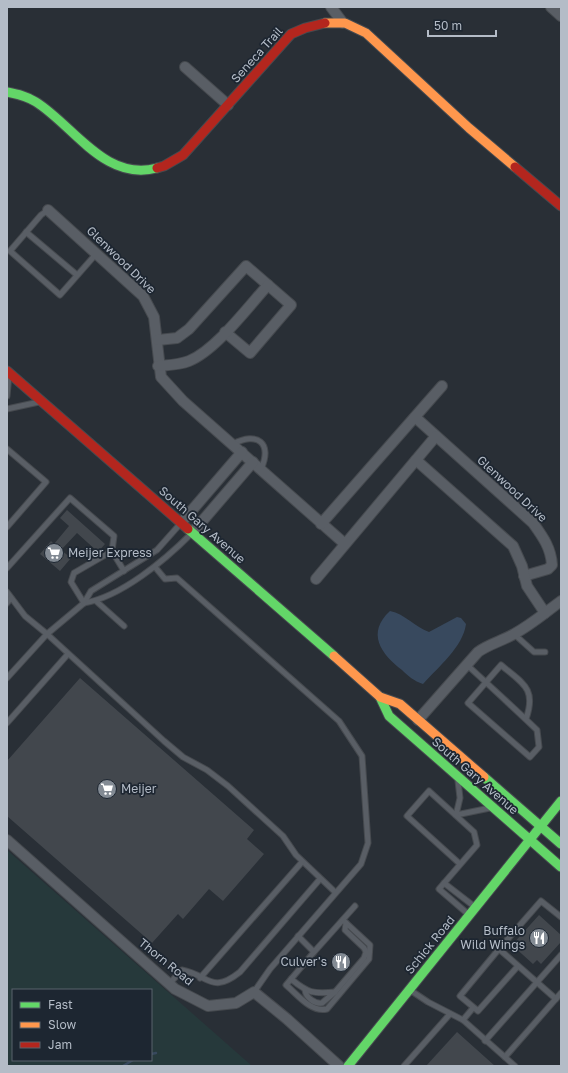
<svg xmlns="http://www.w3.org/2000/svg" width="568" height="1073" font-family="'Golos Text',sans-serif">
<rect width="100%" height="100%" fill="#292f36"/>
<path fill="#26393b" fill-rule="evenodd" d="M7 850 252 1066H7ZM13 990H151V1060H13Z"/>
<path fill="#38495e" d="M390 611C405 614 415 627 429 632L457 617 461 618 466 624C463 647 438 667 423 684 414 681 408 676 402 670 381 654 366 633 390 611Z"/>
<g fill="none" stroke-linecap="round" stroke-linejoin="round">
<g stroke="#38495e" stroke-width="2.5">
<polyline points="151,1054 156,1053"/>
<polyline points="123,1066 133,1060"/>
</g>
</g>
<g fill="#42474d">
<polygon points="67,510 105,544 98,552 77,533 61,550 71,558 60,571 40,554 51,541 54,544 69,526 60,518"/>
<polygon points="80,678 254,830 247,839 264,854 223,901 209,889 183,919 178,914 152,943 7,816 7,761"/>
<polygon points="539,915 561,935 561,942 541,964 537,960 533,964 512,945"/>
<polygon points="457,1032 495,1066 426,1066"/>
</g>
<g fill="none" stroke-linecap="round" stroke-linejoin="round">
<g stroke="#464a4f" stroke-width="7">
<g id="lane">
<polyline points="48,210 41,215 10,251 60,295 96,254"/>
<polyline points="26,232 77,275"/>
<polyline points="7,396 9,375"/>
<polyline points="7,409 39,402"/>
<path d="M233 444C257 431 273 443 261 469"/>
<polyline points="7,449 46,482 7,527"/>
<polyline points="181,523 157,550 91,591 84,603 47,634 164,741 183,757 207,770 228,786 283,836 296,855 335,892"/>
<polyline points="155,567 165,579 177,578 339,721 362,756 368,843 361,864 270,969 254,992"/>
<polyline points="7,568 70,498 114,536 112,551 124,571"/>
<polyline points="7,592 25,616 47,634 7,678"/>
<polyline points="96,601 124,626"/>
<polyline points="7,603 11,598"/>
<path d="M84 603C121 597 165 560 191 534"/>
<polyline points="84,603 71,582 74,573 112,551"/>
<polyline points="514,634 534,652 545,652"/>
<path d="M466 664C490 686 514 708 537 730L539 747 530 757 468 703 501 665C522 683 537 688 526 719"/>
<polyline points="7,723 68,654"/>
<polyline points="458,781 460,798 456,815 490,808"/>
<polyline points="460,864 407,816 429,791 474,832 477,845 439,889 468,914"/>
<polyline points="444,883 475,907"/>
<polyline points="298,936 314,952 355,906"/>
<polyline points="499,949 541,901 561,917"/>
<path d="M314 952 286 985C297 994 311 1013 327 1009L369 959 370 945 343 920"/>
<polyline points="518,966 478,1011 460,996 499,949 556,999"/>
<polyline points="200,978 302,862"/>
<path d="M291 979C308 993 313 994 335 992"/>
<path d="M169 984 182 970C209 975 211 995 240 972L320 879"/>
<path d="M305 990C306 998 315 1004 322 1003L335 992 364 958 366 952 364 948 345 930 346 923"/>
<polyline points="410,990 428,1002 463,1020 515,1066"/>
<polyline points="463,1020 473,1008"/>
<polyline points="485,1041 561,955"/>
<polyline points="505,1057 561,993"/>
<polyline points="404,1066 450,1014"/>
</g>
</g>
<g stroke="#464a4f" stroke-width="12">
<g id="street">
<polyline points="331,7 343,23"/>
<polyline points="551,7 561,16"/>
<polyline points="185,67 228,105"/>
<polyline points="48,210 143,296 154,317 161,377 183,401 345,544"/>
<polyline points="158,340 177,338 189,329 246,266 291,305 250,353 225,332"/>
<path d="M158 366C169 365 179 365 189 361 216 350 248 307 268 285"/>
<path d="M415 417 533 523C543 537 551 548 552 565L548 569 524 576"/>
<polyline points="416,460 513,546 522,566 527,586 545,613"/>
<polyline points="181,523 242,452"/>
<polyline points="321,524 442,386"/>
<polyline points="192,533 253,462"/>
<polyline points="316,579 436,436"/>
<path d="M418 720 478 652C489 644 502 641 514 634 531 625 546 612 561 601"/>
<polyline points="7,840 175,989 208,1006 236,1003 254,992 287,1019 339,1066"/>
</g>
</g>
<g stroke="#464a4f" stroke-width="11">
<g id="fast">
<path d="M7 92C17 94 27 96 36 102 74 126 105 182 157 168"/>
<polyline points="188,529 334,656"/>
<polyline points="380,697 389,716 561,867"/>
<polyline points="484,777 561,844"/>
<polyline points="348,1066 561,801"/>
</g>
</g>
<g stroke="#464a4f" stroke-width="11">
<g id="slow">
<polyline points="325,23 345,23 366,33 469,128 515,167"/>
<polyline points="334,656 380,697 400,704 484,777"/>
</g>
</g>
<g stroke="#464a4f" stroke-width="11">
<g id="jam">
<polyline points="515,167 561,206"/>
<polyline points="157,168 164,166 183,155 291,34 305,28 325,23"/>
<polyline points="7,371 188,529"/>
</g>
</g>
<use href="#lane" stroke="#595e65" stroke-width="5"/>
<use href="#street" stroke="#595e65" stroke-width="10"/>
<use href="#fast" stroke="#63d668" stroke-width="9"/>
<use href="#slow" stroke="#ff974d" stroke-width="9"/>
<use href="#jam" stroke="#b3261e" stroke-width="9"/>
</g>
<defs>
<g id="supermarket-disc" transform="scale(1)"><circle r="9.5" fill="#838b94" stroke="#1d2631"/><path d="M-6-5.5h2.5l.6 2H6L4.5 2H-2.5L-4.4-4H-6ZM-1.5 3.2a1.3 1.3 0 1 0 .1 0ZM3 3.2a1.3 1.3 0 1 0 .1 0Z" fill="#fff"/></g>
<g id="restaurant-disc" transform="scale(1)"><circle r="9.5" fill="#838b94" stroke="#1d2631"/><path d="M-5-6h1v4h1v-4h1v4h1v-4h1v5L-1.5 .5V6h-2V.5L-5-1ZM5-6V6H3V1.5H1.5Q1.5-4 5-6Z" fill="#fff"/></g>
</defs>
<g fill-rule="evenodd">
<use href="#supermarket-disc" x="54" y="553"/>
<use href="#supermarket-disc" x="107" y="789"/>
<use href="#restaurant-disc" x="539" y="938"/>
<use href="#restaurant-disc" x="341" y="962"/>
</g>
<g text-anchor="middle" stroke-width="3.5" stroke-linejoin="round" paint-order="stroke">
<g font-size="12" fill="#b4bcc7" stroke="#1d2631">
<text transform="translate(257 55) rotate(-48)" y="4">Seneca Trail</text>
<text transform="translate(121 260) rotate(44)" y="4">Glenwood Drive</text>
<text transform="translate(512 489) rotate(43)" y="4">Glenwood Drive</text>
<text transform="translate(202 525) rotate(41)" y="4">South Gary Avenue</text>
<text transform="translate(475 776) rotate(41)" y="4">South Gary Avenue</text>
<text transform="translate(430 945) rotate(-51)" y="4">Schick Road</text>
<text transform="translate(166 962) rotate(39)" y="4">Thorn Road</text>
</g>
<g font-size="12" fill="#b4bcc7" stroke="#1d2631" text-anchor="start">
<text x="68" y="557">Meijer Express</text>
<text x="121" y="793">Meijer</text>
<text x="525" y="935" text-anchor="end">Buffalo<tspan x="525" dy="14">Wild Wings</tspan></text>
<text x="327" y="966" text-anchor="end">Culver's</text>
</g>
</g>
<rect width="568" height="1073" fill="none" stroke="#b4bcc7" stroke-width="16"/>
<rect x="12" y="989" width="140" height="72" fill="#1d2631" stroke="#59626d"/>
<rect x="20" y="1002" width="20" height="6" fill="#63d668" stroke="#59626d"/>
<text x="48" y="1009" font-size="12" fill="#b4bcc7">Fast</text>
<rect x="20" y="1022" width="20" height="6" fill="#ff974d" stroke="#59626d"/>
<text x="48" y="1029" font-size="12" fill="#b4bcc7">Slow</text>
<rect x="20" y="1042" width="20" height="6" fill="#b3261e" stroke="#59626d"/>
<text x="48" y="1049" font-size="12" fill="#b4bcc7">Jam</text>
<path d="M428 30v6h68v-6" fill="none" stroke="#b4bcc7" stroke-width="2"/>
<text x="434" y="30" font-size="12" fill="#b4bcc7" stroke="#1d2631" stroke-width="3" paint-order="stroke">50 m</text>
</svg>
